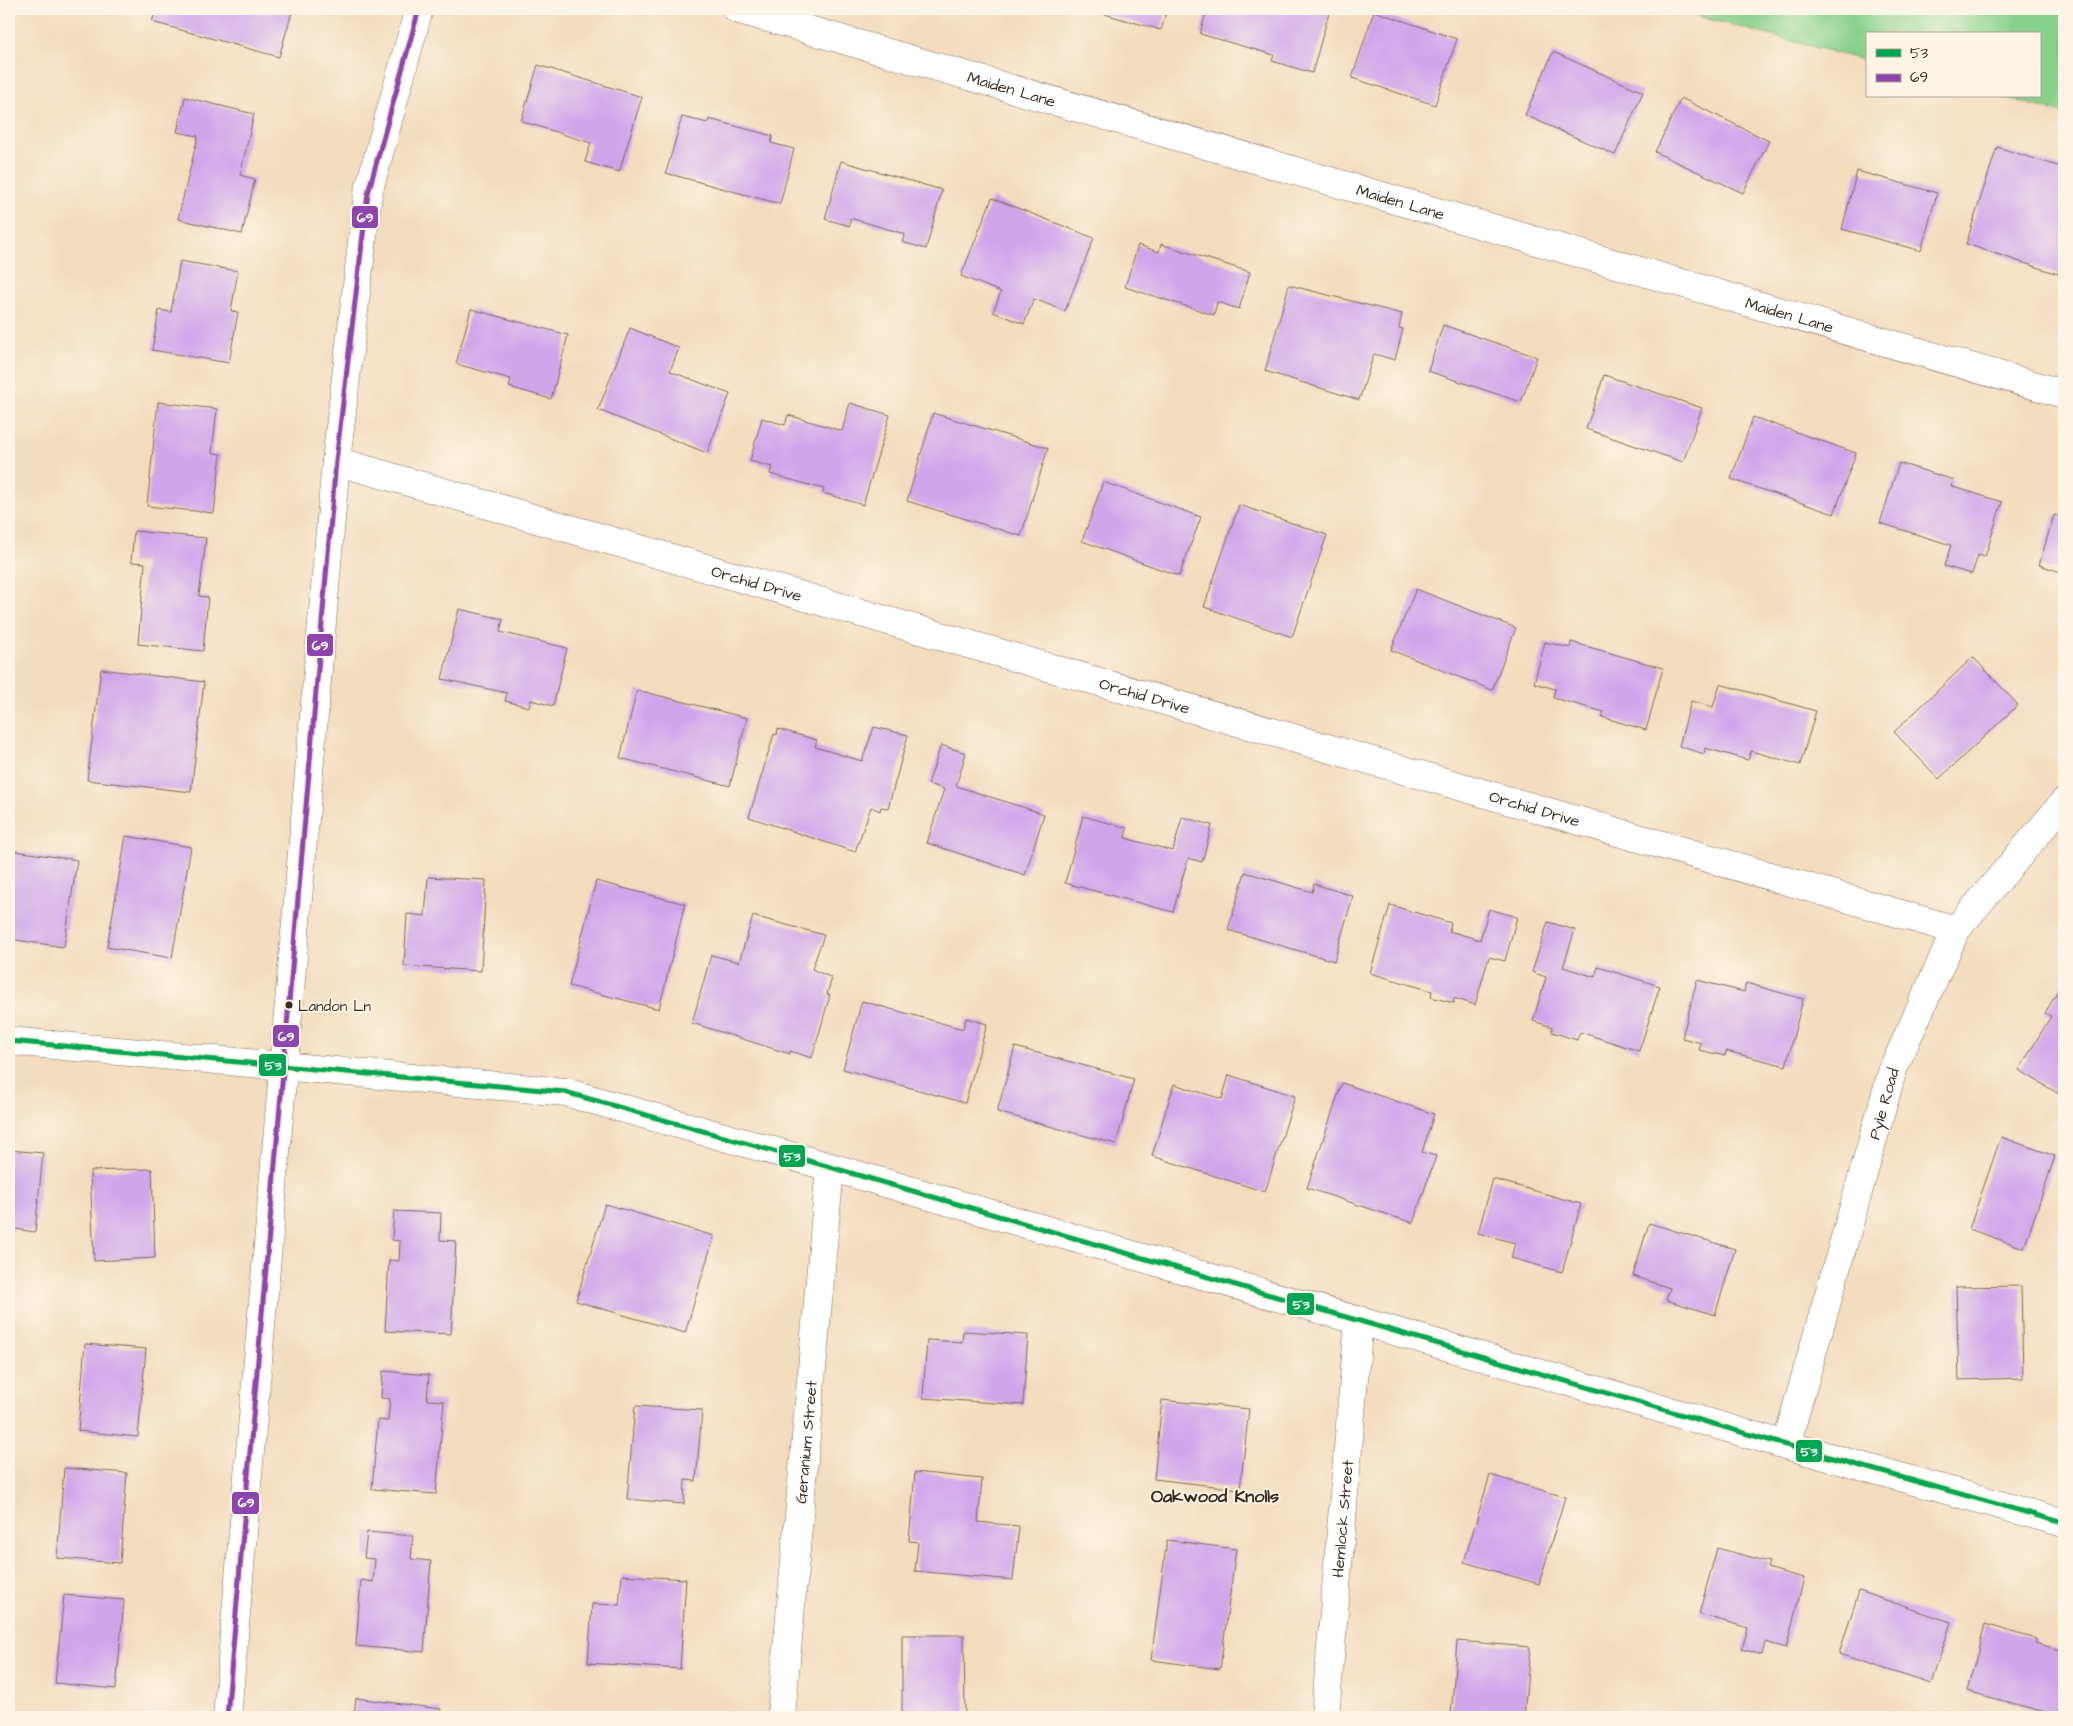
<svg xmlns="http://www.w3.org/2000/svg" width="2073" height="1726" font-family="'Architects Daughter',sans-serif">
<rect width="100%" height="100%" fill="#fcf5e5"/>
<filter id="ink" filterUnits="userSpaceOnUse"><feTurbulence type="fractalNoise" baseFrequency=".02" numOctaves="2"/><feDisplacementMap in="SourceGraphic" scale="10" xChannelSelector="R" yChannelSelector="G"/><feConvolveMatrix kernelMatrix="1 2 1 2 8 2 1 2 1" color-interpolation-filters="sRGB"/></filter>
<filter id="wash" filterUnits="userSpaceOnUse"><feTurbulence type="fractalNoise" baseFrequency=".0096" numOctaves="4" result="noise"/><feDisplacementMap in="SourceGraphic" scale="20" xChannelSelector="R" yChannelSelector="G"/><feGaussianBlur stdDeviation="1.12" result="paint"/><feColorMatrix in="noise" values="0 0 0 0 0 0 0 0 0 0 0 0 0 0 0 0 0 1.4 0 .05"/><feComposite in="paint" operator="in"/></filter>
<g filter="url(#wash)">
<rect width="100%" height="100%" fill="#f3dcbe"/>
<polygon fill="#88d18d" stroke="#627e56" points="1671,9 2064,9 2064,113 2000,96 2039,96 2039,34 1867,34 1867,61"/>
<g id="blocks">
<g fill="#d0a6eb">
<polygon points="156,9 293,9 279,57 152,22"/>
<polygon points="1087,9 1167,9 1161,30"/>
<polygon points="1207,9 1315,9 1329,13 1312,73 1272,61 1274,55 1200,34"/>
<polygon points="1374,11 1457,39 1435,105 1352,78"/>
<polygon points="1553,52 1643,92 1615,155 1525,115"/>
<polygon points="538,65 642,97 619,172 585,162 591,143 521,121"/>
<polygon points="185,97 254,114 240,175 255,179 242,234 178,219 198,136 177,132"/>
<polygon points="1681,98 1769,141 1743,193 1655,152"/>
<polygon points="682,117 708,123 709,119 773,136 771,143 794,149 780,204 666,173"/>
<polygon points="1997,147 2064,168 2064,276 1966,244"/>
<polygon points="841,161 942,190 926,249 902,242 905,234 850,218 850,226 825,219"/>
<polygon points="1857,171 1937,193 1921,251 1842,229"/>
<polygon points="992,198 1094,238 1065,311 1034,299 1024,324 993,312 1001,292 961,276"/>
<polygon points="1161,244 1250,272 1239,309 1217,302 1214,315 1125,287 1138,245 1159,252"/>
<polygon points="180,261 238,271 231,311 238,312 229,363 152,350 159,310 171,312"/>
<polygon points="1289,285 1402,314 1399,328 1403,329 1395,360 1374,354 1359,400 1265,371"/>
<polygon points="471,309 568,335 551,399 509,387 511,379 456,364"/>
<polygon points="1443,325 1537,357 1521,402 1428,371"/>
<polygon points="630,328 679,348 670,371 730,394 707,453 598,410"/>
<polygon points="1604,375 1702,408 1683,462 1586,429"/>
<polygon points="158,402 217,409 212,453 221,454 214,513 147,506"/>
<polygon points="850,403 890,415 863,505 823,493 824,489 770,474 772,467 750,461 762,418 785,425 788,415 842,431"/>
<polygon points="933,413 1048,448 1021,536 907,501"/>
<polygon points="1753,417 1856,453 1834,514 1731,479"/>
<polygon points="1899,463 1954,480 1951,486 2002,502 1985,557 1978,555 1972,574 1944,566 1951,545 1880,523"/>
<polygon points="1103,482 1201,517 1179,576 1082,541"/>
<polygon points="1239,505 1327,535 1292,637 1204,607"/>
<polygon points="2054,515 2064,518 2064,573 2039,565"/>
<polygon points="134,531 206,538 199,596 208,597 203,651 138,644 145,563 131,562"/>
<polygon points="1416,589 1516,628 1492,690 1391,650"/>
<polygon points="459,609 503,619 500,632 567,648 553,706 531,700 529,707 505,701 507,693 442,679"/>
<polygon points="1545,642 1570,648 1571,642 1663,668 1646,730 1602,717 1604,712 1553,698 1555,689 1534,683"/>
<polygon points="1973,657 2018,705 1939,779 1894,732"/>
<polygon points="101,669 204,682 191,792 87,780"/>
<polygon points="1720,684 1816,711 1800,765 1751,751 1748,760 1705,748 1704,754 1679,746 1691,701 1713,707"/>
<polygon points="637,690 747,718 730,786 620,758"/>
<polygon points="874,727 908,735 888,808 881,807 880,811 871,807 855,852 749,817 774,734 777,735 778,729 817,740 815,747 862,761"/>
<polygon points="941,745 966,753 956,786 1044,814 1025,875 927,843 944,789 928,784"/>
<polygon points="1083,816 1127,828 1125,838 1173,851 1182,817 1212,825 1202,862 1188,858 1173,912 1065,883"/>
<polygon points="126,836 191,847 172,958 107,947"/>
<polygon points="9,850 77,860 64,947 9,939"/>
<polygon points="1245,872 1312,892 1314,884 1353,896 1334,961 1228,930"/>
<polygon points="428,877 486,880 481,971 404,966 407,914 425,916"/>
<polygon points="596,881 685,904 659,1009 569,986"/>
<polygon points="1390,905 1451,923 1449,931 1480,940 1489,909 1517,917 1505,961 1489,957 1475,1005 1454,998 1454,1003 1431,997 1432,991 1370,973"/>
<polygon points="753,916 824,935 812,969 832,978 827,994 830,995 812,1058 790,1051 790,1054 692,1023 711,955 739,962"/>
<polygon points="1548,922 1575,930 1563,967 1595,977 1598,967 1660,986 1639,1051 1580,1032 1577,1040 1552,1032 1552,1027 1533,1021 1546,977 1532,972"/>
<polygon points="1697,980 1744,992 1746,983 1803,999 1786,1066 1726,1051 1725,1056 1699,1050 1701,1043 1682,1038"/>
<polygon points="2064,981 2064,1097 2019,1070 2051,1016 2045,1013"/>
<polygon points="862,1001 963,1029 966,1018 987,1024 965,1103 843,1069"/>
<polygon points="1015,1047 1134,1079 1116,1144 997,1112"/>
<polygon points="1229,1075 1295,1096 1265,1192 1152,1156 1174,1084 1222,1099"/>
<polygon points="1342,1083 1434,1114 1422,1152 1436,1156 1413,1223 1307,1188"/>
<polygon points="2001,1137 2055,1156 2024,1248 1969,1229"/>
<polygon points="9,1150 43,1153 35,1232 9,1228"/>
<polygon points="152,1169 155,1258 94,1261 90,1171"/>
<polygon points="1493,1179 1581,1204 1562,1272 1511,1258 1515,1243 1478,1233"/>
<polygon points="605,1204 714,1236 685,1333 576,1301"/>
<polygon points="394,1211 441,1213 440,1240 456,1241 451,1334 385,1331 389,1260 399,1261 400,1241 392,1240"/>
<polygon points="1649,1223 1735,1249 1715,1315 1666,1300 1670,1288 1633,1276"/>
<polygon points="2021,1286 2023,1378 1959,1380 1956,1287"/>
<polygon points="963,1331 1028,1335 1023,1405 923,1398 927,1340 962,1342"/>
<polygon points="85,1344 146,1349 138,1437 78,1431"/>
<polygon points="383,1371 429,1375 427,1400 444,1401 436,1494 372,1489 378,1420 388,1421 390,1399 381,1398"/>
<polygon points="1162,1400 1249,1409 1240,1489 1154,1479"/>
<polygon points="635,1406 702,1410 696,1481 685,1480 684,1504 627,1499"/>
<polygon points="64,1468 127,1473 120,1563 57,1558"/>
<polygon points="915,1472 982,1479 978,1522 1019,1526 1013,1580 915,1571 918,1542 909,1541"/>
<polygon points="1490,1475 1565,1497 1539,1584 1464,1562"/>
<polygon points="367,1532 413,1536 411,1559 431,1561 424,1652 356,1646 361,1580 373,1582 375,1559 364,1558"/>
<polygon points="1167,1540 1236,1549 1220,1669 1151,1660"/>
<polygon points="1717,1548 1769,1562 1767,1568 1804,1578 1786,1648 1765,1642 1762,1655 1742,1649 1748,1628 1699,1614"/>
<polygon points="622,1575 686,1579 680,1669 588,1663 592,1604 619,1605"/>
<polygon points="1859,1591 1951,1622 1931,1684 1839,1654"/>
<polygon points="64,1595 124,1600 116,1689 55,1683"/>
<polygon points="1985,1624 2036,1639 2035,1643 2064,1651 2064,1684 2056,1715 1967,1691"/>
<polygon points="902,1635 964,1635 965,1717 902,1717"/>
<polygon points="1457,1641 1530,1647 1524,1717 1451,1717"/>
<polygon points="356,1698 441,1709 440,1717 354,1717"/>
<polygon points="14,1715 28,1716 28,1717 14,1717"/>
</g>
</g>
</g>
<g filter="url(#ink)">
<use href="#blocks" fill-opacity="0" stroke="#7b6856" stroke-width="1"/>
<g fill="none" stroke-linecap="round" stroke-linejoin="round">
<g stroke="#7b6856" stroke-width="29">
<g id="minor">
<path id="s1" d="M737 9 2064 394"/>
<path id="s2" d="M336 461 1956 930"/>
<polyline points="9,1041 565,1092 830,1167 1786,1445 2064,1523"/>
<path id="s3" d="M1786 1445 1893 1069 1956 930 2064 802"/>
<path id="s4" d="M781 1717 830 1167"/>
<path id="s5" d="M1325 1717 1359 1320"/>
</g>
</g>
<g stroke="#7b6856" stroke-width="29">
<polyline id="tertiary" points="227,1717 336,461 368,193 419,9"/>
</g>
<use href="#minor" stroke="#fff" stroke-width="28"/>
<use href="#tertiary" stroke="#fff" stroke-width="28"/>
<g stroke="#fcf5e5" stroke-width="9">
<polyline id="bus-1" points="9,1041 565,1092 830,1167 1786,1445 2064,1523"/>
</g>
<g stroke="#fcf5e5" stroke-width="9">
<polyline id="bus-2" points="227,1717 336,461 368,193 419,9"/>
</g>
<use href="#bus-1" stroke="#00a651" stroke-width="5"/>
<use href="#bus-2" stroke="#8e44ad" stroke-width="5"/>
</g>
</g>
<circle fill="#3b2a1e" stroke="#fcf5e5" stroke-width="2" cx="289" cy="1005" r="4.5"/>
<g text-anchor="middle" stroke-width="4" stroke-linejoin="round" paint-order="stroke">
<g font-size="15" fill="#3b2a1e" stroke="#fcf5e5" text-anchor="start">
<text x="298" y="1011">Landon Ln</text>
</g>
<g font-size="16" fill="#3b2a1e" stroke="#fcf5e5">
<text dy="6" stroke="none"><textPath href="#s1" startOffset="286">Maiden Lane</textPath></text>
<text dy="6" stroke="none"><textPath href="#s1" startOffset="691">Maiden Lane</textPath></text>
<text dy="6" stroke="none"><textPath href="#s1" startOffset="1096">Maiden Lane</textPath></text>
<text dy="6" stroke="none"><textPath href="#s2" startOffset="438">Orchid Drive</textPath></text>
<text dy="6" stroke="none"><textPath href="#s2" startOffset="842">Orchid Drive</textPath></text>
<text dy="6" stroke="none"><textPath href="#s2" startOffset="1248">Orchid Drive</textPath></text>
<text dy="6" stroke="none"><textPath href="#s3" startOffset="355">Pyle Road</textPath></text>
<text dy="6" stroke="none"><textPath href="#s4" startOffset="276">Geranium Street</textPath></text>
<text dy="6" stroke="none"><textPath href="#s5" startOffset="199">Hemlock Street</textPath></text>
</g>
<g font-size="18" font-weight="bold" fill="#3b2a1e" stroke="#fcf5e5">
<text x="1215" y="1502">Oakwood Knolls</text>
</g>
</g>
<g stroke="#fcf5e5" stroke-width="2">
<rect x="351" y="205" width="28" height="24" rx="5" fill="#8e44ad"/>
<rect x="306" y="633" width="28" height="24" rx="5" fill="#8e44ad"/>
<rect x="272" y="1024" width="28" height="24" rx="5" fill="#8e44ad"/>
<rect x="258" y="1053" width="29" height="24" rx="5" fill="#00a651"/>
<rect x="778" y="1144" width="28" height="24" rx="5" fill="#00a651"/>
<rect x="1286" y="1292" width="29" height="24" rx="5" fill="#00a651"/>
<rect x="1795" y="1439" width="28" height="24" rx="5" fill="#00a651"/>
<rect x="231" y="1491" width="29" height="24" rx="5" fill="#8e44ad"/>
</g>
<g font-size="14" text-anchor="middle" font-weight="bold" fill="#fff">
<text x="365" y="222">69</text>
<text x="320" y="650">69</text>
<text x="286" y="1041">69</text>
<text x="273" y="1070">53</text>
<text x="792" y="1161">53</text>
<text x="1301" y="1309">53</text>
<text x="1809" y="1456">53</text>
<text x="246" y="1507">69</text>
</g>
<rect width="2073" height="1726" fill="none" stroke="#fcf5e5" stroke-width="30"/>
<rect x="1866" y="32" width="175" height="65" fill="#fcf5e5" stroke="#afa495"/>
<rect x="1876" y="49" width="25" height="8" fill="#00a651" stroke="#afa495"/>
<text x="1910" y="58" font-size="15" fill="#3b2a1e">53</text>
<rect x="1876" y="74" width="25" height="8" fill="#8e44ad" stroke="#afa495"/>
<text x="1910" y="82" font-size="15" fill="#3b2a1e">69</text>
</svg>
